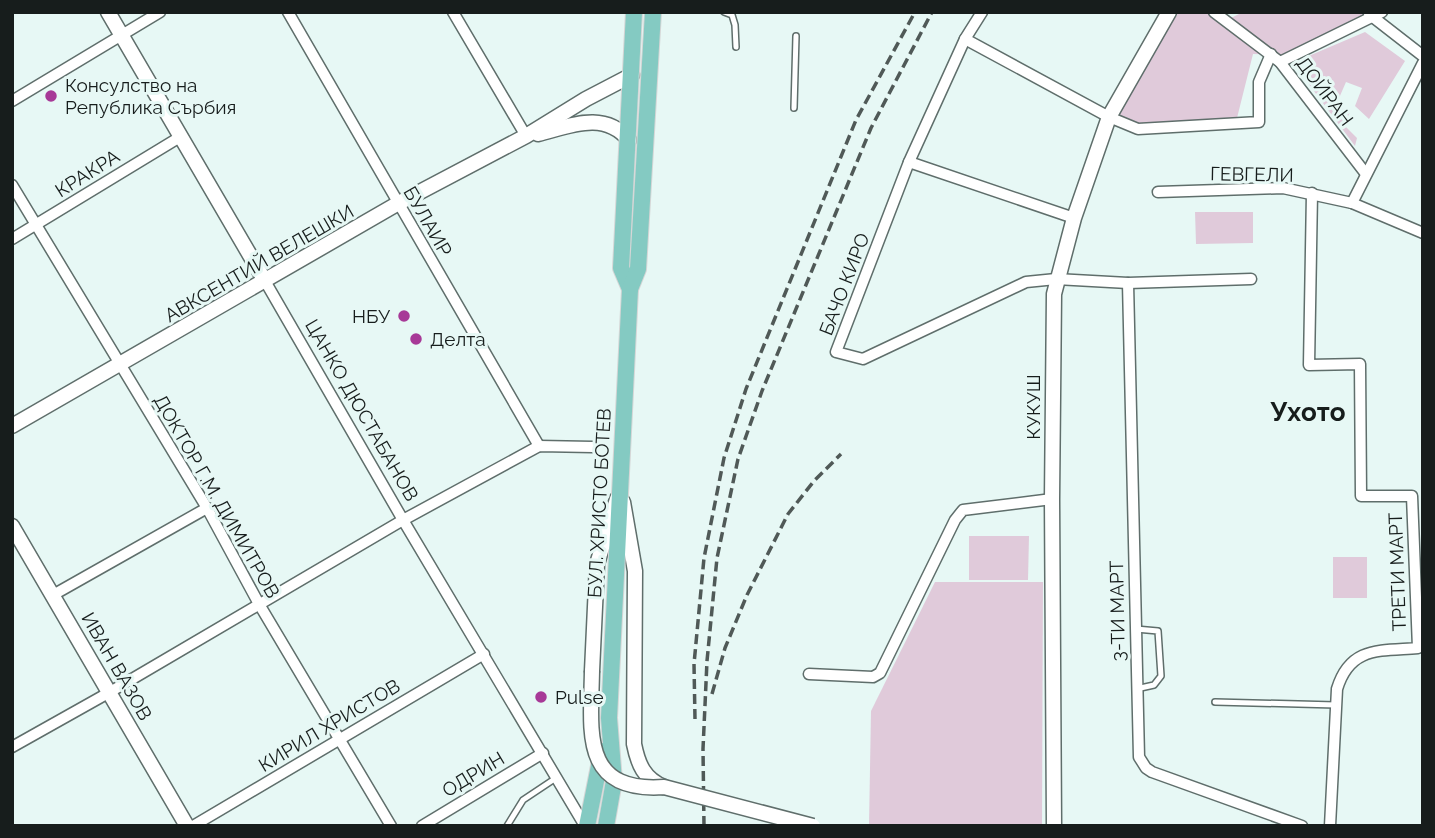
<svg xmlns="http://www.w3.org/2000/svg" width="1435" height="838" font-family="Raleway,sans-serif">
<rect width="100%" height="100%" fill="#e7f8f5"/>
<g fill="#e0cada">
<polygon points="1179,12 1209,12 1223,22 1243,12 1361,12 1367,17 1284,55 1253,54 1237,118 1124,124 1116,115 1122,92"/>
<polygon points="1365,32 1405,61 1369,119 1355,106 1362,88 1346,82 1336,105 1350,112 1344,125 1357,138 1355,146 1299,71 1304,58"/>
<polygon points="1195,212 1253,212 1253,243 1196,244"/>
<polygon points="969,536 1029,536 1028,580 969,580"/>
<rect x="1333" y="557" width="34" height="41"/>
<polygon points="935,582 1043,582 1042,826 869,826 871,711"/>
</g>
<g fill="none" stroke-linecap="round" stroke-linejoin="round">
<g stroke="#5f6e6b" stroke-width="8">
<g id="lane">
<polyline points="724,12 732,15 735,25 736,47"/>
<polyline points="794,108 796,36"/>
<polyline points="1136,629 1158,631 1161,676 1154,685 1136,689"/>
<polyline points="1215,702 1336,705"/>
<polyline points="507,826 523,800 556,778"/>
</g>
</g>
<g stroke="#5f6e6b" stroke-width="13">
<g id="street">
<polyline points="288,12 539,446"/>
<polyline points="453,12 526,136"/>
<polyline points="982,12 965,39 909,162 836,352 863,359 1026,282 1056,279 1128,283 1251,279"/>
<polyline points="1214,12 1280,62 1366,174"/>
<polyline points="1369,14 1423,56"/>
<polyline points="965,39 1109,117 1138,129 1259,122 1259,82 1271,54"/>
<polyline points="1280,62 1382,12"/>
<polyline points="12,101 160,12"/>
<polyline points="909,162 1074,218"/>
<polyline points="12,185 207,508 259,604 391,826"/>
<polyline points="1158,192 1283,188 1352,203 1423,233"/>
<path d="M1312 193 1309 365 1360 364 1361 496H1412L1418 648C1380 651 1350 646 1337 689L1330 826"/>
<polyline points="1352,203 1423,63"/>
<polyline points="12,239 180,137"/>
<polyline points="265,281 403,520 585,826"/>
<polyline points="1128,283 1139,757 1146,768 1152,772 1302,826"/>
<polyline points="53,595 207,508"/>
<polyline points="809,674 873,677 880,673 955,520 963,510 1052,499"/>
<polyline points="12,747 110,692 403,520 539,446 593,447"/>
<polyline points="193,826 484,654"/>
<polyline points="422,826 543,753"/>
</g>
</g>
<g stroke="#5f6e6b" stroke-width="17">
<g id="secondary">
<polyline points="108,12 265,281"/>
<path d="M538 134C570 126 604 110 629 140"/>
<polyline points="12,426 397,204 526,136 586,99 632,75"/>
<path d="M623 502 635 571 634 744C638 764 644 779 664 787"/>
<polyline points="12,526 187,826"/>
<polyline points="592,671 597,564 617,499"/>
<polyline points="1054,826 1052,499 1054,294 1074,218 1109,117 1169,12"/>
</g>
</g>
<g stroke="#d5d6d6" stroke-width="18">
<g id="primary">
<polyline points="630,289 621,268 634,12"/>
<polyline points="587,826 602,751"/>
<polyline points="606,826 614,781 609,718 630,289 638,269 653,12"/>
</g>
</g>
<use href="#lane" stroke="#fff" stroke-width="5"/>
<use href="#street" stroke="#fff" stroke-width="10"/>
<use href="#secondary" stroke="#fff" stroke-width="14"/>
<use href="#primary" stroke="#84cac2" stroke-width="16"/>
<g stroke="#505957" stroke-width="3.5" stroke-dasharray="10 5" stroke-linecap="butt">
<polyline points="712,694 725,648 747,595 788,514 814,481 841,454"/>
<polyline points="695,719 694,664 704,558 724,458 746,389 856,120 915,12"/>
<polyline points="704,826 703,749 707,661 717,558 738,459 762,391 871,128 932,12"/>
</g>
<g stroke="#5f6e6b" stroke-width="17" stroke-linecap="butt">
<path id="secondary-bridge" d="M592 671C591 731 580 793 664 787L813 826"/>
</g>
<use href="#secondary-bridge" stroke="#fff" stroke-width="14"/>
</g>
<g fill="#a73997" stroke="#e7f8f5" stroke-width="2.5">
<circle cx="51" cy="96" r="7"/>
<circle cx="404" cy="316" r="7"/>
<circle cx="416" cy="339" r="7"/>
<circle cx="541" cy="697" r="7"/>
</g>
<g text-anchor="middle" stroke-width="6" stroke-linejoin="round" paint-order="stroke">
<g font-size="19" fill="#171d1c" stroke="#e7f8f5" text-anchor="start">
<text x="65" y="92">Консулство на<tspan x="65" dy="22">Република Сърбия</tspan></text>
<text x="390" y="323" text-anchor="end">НБУ</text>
<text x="430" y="346">Делта</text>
<text x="555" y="704">Pulse</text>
</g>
<g font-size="19" fill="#171d1c" stroke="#e7f8f5">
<text transform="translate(1325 91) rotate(53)" y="7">ДОЙРАН</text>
<text transform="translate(87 173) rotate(-32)" y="7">КРАКРА</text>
<text transform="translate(1252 174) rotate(1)" y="7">ГЕВГЕЛИ</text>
<text transform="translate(428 221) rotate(60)" y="7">БУЛАИР</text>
<text transform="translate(259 263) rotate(-30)" y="7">АВКСЕНТИЙ ВЕЛЕШКИ</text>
<text transform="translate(844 284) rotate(-69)" y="7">БАЧО КИРО</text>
<text transform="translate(1033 407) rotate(-90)" y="7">КУКУШ</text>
<text transform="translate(362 410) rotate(60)" y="7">ЦАНКО ДЮСТАБАНОВ</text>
<text transform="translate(217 496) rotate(60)" y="7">ДОКТОР Г.М. ДИМИТРОВ</text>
<text transform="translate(599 503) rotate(-87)" y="7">БУЛ. ХРИСТО БОТЕВ</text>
<text transform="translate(1397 572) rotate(-92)" y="7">ТРЕТИ МАРТ</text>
<text transform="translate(1117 611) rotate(-91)" y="7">3-ТИ МАРТ</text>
<text transform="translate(117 666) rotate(60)" y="7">ИВАН ВАЗОВ</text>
<text transform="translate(329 725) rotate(-31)" y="7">КИРИЛ ХРИСТОВ</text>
<text transform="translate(473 774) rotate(-31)" y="7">ОДРИН</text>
</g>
<g font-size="26" font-weight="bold" fill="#171d1c" stroke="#e7f8f5">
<text x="1308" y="421">Ухото</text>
</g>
</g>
<rect width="1435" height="838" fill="none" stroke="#171d1c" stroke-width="28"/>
</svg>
